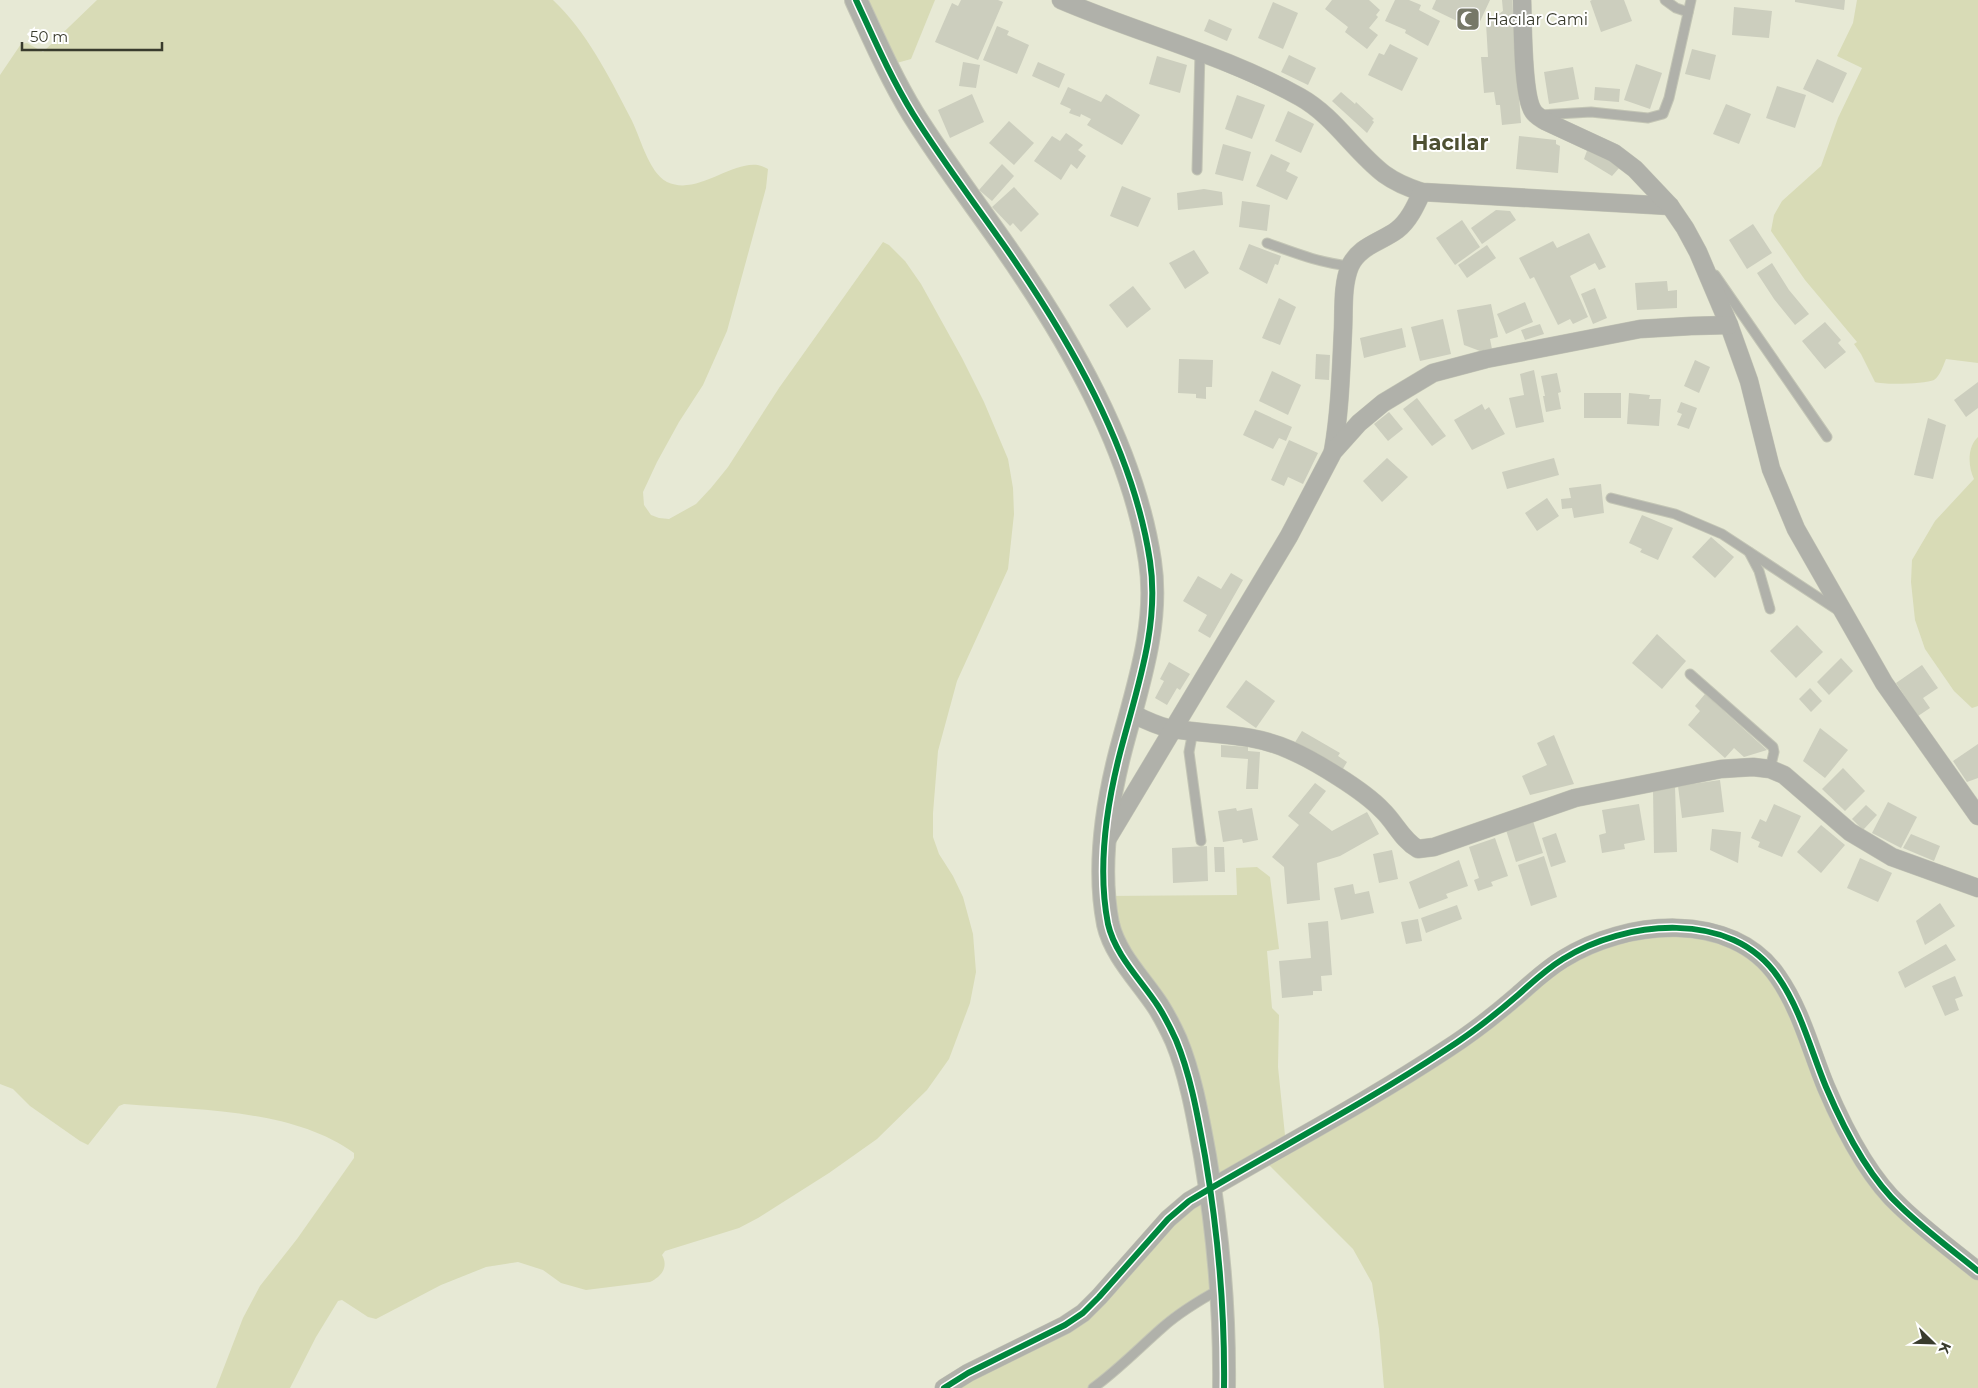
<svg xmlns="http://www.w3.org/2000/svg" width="1978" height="1388" font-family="Montserrat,sans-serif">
<rect width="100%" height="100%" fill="#e7e9d5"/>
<g fill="#d8dbb6">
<path d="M97 0H553C586 31 609 76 630 117 640 135 648 172 667 182 701 198 740 151 768 169L766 188 727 331 703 385 679 422 657 462 643 492 644 505 651 515 659 518 669 519 696 504 711 488 728 467 779 388 883 242 889 245 905 261 921 284 962 358 984 402 1008 459 1013 488 1014 514 1008 569 957 681 938 751 933 813V837L939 854 953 876 963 897 973 934 976 972 970 1003 949 1059 927 1090 877 1139 829 1173 758 1218 739 1228 665 1251 662 1255C669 1267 661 1277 650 1282L586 1290 561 1283 543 1270 518 1262 486 1267 441 1285 376 1319 368 1317 342 1300 338 1301 316 1337 290 1388H216L243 1318 260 1286 297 1239 354 1158V1153C293 1109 198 1110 124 1104L119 1106 88 1145 80 1141 30 1106 13 1089 0 1084V75L21 44 27 43 43 52Z"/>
<polygon points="856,0 935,0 911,59 886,66"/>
<path d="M1857 0H1978V363L1946 359C1943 366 1940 376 1934 380 1926 384 1883 385 1875 382L1861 354 1854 344 1857 342 1805 280 1771 231 1774 215 1782 201 1821 166 1838 118 1862 68 1837 56 1853 23Z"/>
<path d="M1978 437V706L1972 708 1954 691 1925 649 1915 620 1911 582 1912 560 1935 521 1974 479C1968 467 1967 447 1978 437Z"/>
<polygon points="1257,867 1270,877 1279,949 1267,951 1272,1008 1279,1015 1278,1067 1286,1145 1370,1096 1566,957 1677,928 1763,960 1872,1172 1978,1271 1978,1388 1384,1388 1379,1329 1372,1283 1353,1249 1263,1159 1210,1189 1221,1289 1195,1303 1093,1388 944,1388 1065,1325 1210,1189 1189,1082 1115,947 1104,896 1237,895 1236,868"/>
</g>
<g fill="#cccebe">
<polygon points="961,0 998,0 1003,2 978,60 935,42 952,3 958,6"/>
<polygon points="1332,0 1369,0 1380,10 1376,15 1378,17 1369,28 1378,35 1367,49 1345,32 1348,27 1325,9"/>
<polygon points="1395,0 1409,0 1421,5 1419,10 1440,21 1428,46 1405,33 1406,30 1385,21"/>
<polygon points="1436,0 1490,0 1476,30 1432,9"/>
<polygon points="1502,0 1512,0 1521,123 1502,125 1500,105 1496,105 1494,92 1484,93 1481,57 1488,57 1486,23 1503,11"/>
<polygon points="1592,0 1624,0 1632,21 1601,32 1590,1"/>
<polygon points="1795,0 1845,0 1844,10 1795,2"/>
<polygon points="1273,2 1298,13 1283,49 1258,38"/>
<polygon points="1734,7 1772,11 1769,38 1732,35"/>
<polygon points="1209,19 1232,29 1227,41 1204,31"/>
<polygon points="997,26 1009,31 1007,35 1029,45 1017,74 983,60"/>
<polygon points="1390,44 1418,58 1402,91 1368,75 1379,53 1384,55"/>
<polygon points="1692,49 1716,55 1710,80 1685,74"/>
<polygon points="1289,55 1316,68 1308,85 1281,72"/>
<polygon points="1157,56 1187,65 1180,93 1149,84"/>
<polygon points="1817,59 1847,73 1833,103 1803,89"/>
<polygon points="963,62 980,65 976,88 959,86"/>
<polygon points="1038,62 1065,74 1059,88 1032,76"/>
<polygon points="1636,64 1662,73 1650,109 1624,100"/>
<polygon points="1573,67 1579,99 1549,104 1544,72"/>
<polygon points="1777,86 1806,95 1795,128 1766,118"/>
<polygon points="1068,87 1101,102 1106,94 1140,115 1122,145 1087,125 1091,119 1081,114 1080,117 1069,113 1071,109 1060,104"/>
<polygon points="1595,87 1620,89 1619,102 1594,100"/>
<polygon points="1341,92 1355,104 1356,102 1374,119 1372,120 1374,122 1367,133 1332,101"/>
<polygon points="972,94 984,122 950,138 938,110"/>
<polygon points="1237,95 1265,105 1252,139 1225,129"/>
<polygon points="1726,104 1751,114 1739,144 1713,134"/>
<polygon points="1288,111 1314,124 1301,153 1275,141"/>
<polygon points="1009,121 1034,143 1014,165 989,143"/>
<polygon points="1066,133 1083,145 1078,150 1086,156 1077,169 1071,164 1061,180 1034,161 1052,136 1060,141"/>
<polygon points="1519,136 1556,140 1556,144 1560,146 1558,173 1516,169"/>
<polygon points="1223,144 1251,152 1243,181 1215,174"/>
<polygon points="1588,148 1604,157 1620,167 1612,176 1584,159"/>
<polygon points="1271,154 1290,163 1286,171 1298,177 1287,200 1256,186"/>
<polygon points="1002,164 1014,176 992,201 979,190"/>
<polygon points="1122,186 1151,198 1138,227 1110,216"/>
<polygon points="1014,187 1039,214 1021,232 1013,223 1010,226 992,207"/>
<polygon points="1204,189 1222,192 1223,205 1178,210 1177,193"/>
<polygon points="1242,201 1270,205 1267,231 1239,227"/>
<polygon points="1496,210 1510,211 1516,220 1482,244 1471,228"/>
<polygon points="1462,220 1480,247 1455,265 1436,238"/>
<polygon points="1753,224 1772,253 1747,269 1729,240"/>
<polygon points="1589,233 1606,267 1599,270 1595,263 1570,276 1588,317 1573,324 1570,319 1558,325 1534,277 1530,279 1519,258 1553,241 1557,248"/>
<polygon points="1249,244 1281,256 1278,265 1275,264 1267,284 1239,269"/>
<polygon points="1487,245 1496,258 1467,278 1458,265"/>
<polygon points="1194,250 1209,273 1185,289 1169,263"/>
<polygon points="1772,263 1789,290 1809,314 1795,325 1774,299 1757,273"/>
<polygon points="1667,281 1668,291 1677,290 1677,308 1637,310 1635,283"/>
<polygon points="1133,286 1151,309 1127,328 1109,305"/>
<polygon points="1595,288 1607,318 1593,324 1581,294"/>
<polygon points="1279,298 1296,307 1280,345 1262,338"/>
<polygon points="1525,302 1533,322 1506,334 1497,314"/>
<polygon points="1491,304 1498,337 1490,339 1492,349 1480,351 1464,345 1457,310"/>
<polygon points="1443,319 1451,354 1420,361 1411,327"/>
<polygon points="1825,322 1841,340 1838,343 1846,352 1825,369 1802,341"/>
<polygon points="1540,324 1544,334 1525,340 1521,330"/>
<polygon points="1402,328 1406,347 1364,358 1360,338"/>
<polygon points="1316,354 1330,355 1329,380 1315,379"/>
<polygon points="1179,359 1213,360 1212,387 1206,387 1206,399 1196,398 1196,394 1178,393"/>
<polygon points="1695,360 1710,367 1699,393 1684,386"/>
<polygon points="1534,370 1544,422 1516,428 1509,398 1524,395 1520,374"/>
<polygon points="1272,371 1301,385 1288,415 1259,401"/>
<polygon points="1557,373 1561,392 1558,393 1561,409 1546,412 1543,396 1545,396 1541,376"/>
<polygon points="1978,382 1978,408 1966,417 1954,400"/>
<rect x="1584" y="393" width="37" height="25"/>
<polygon points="1629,393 1650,395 1649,399 1661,399 1659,426 1627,424"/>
<polygon points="1417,398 1446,436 1432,446 1403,409"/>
<polygon points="1681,402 1697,408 1689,429 1677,425 1682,414 1677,412"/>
<polygon points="1482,404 1485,410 1489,407 1505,434 1472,450 1454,420"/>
<polygon points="1255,410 1292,427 1286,441 1279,438 1273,449 1243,435"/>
<polygon points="1389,412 1403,429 1388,441 1374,424"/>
<polygon points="1928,418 1946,425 1933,479 1914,475"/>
<polygon points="1289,440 1318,453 1303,484 1288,477 1284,486 1271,480"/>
<polygon points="1387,458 1408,477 1382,502 1363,481"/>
<polygon points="1554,458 1559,475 1507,489 1502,472"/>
<polygon points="1601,484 1604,513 1574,518 1572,508 1562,509 1561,499 1571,498 1569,488"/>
<polygon points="1547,498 1559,516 1537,531 1525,513"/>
<polygon points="1642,515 1673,528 1658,560 1640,552 1642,549 1629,543"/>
<polygon points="1711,537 1734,557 1715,578 1692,557"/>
<polygon points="1231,573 1243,580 1210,638 1198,631 1207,615 1183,601 1198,576 1221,589"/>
<polygon points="1797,625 1823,652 1796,678 1770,651"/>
<polygon points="1657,634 1686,661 1662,689 1632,663"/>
<polygon points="1841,658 1853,671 1829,695 1817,682"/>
<polygon points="1169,662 1190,674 1180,690 1177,688 1167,705 1155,698 1164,681 1160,679"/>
<polygon points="1922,665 1938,688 1923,698 1930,708 1918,716 1896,683"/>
<polygon points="1246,680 1275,701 1256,728 1226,707"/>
<polygon points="1810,688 1822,701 1811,712 1799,699"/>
<polygon points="1705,694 1727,714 1767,750 1744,757 1734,748 1725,758 1688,725 1700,711 1695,706"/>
<polygon points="1820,728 1848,750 1825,778 1803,761"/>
<polygon points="1302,731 1340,753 1338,756 1347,762 1341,772 1294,744"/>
<polygon points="1554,735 1574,784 1530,795 1522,776 1547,765 1537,743"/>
<polygon points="1978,744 1978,778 1967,782 1953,761"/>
<polygon points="1221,745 1248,747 1248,751 1260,752 1258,789 1246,789 1248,759 1221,757"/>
<polygon points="1843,768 1865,791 1845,811 1822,789"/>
<polygon points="1720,780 1724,812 1682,818 1678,786"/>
<polygon points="1315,783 1326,791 1309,813 1332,831 1367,812 1379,834 1340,856 1317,863 1320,900 1287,904 1284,867 1272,857 1299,825 1288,816"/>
<polygon points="1675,786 1677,852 1654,853 1653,790"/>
<polygon points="1888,802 1917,817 1901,848 1872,833"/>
<polygon points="1639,804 1645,840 1624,844 1625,849 1602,853 1599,835 1606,833 1602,810"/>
<polygon points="1774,804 1801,816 1782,857 1758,847 1760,842 1751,838 1760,819 1766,822"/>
<polygon points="1866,805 1877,815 1863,830 1852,819"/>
<polygon points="1236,808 1237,811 1252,808 1258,840 1243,843 1242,839 1223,842 1218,811"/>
<polygon points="1533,821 1543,853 1516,862 1506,830"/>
<polygon points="1821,825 1845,845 1821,873 1797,852"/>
<polygon points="1712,829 1741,832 1738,863 1710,850"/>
<polygon points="1556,833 1566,862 1551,867 1542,838"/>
<polygon points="1911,834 1940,846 1934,861 1903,848"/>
<polygon points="1495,838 1508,876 1491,882 1493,886 1478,891 1474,880 1479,878 1469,847"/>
<polygon points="1207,846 1208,881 1173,883 1172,848"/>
<polygon points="1214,847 1224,847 1225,872 1215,872"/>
<polygon points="1392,850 1398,879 1379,883 1373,854"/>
<polygon points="1544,856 1557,897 1531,906 1518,865"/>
<polygon points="1860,858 1892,873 1878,902 1847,888"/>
<polygon points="1459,860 1468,886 1446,894 1448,898 1419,909 1409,882"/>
<polygon points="1353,884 1355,894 1369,891 1374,913 1341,920 1334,888"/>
<polygon points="1940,903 1955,926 1925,945 1916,921"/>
<polygon points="1457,905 1462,919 1426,933 1421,918"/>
<polygon points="1418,919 1422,941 1406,944 1401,922"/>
<polygon points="1328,921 1332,975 1321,976 1322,991 1313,991 1313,995 1282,998 1279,961 1311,958 1308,923"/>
<polygon points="1946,944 1956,960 1905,988 1898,972"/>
<polygon points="1955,976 1963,996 1955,999 1959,1010 1945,1016 1932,986"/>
</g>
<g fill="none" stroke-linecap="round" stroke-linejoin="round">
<g stroke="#c3c5b5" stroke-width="11">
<g id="service">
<polyline points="1665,0 1676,8 1688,12"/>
<polyline points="1540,115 1591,112 1648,118 1663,114 1669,98 1691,0"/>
<polyline points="1197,170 1200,52"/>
<path d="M1267 243C1295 253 1320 263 1350 266"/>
<polyline points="1715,275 1827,437"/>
<polyline points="1611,498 1675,514 1722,534 1839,611"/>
<polyline points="1749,552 1759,571 1770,609"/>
<polyline points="1690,674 1773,747 1774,752 1770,769"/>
<polyline points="1193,731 1189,752 1201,841"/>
<path d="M1093 1388C1118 1370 1139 1348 1163 1327 1180 1312 1200 1300 1220 1289"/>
</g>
</g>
<g stroke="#c3c5b5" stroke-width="19">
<g id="minor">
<path d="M1061 0C1140 34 1225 55 1300 97 1334 116 1354 151 1384 174 1395 182 1409 188 1422 192L1670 206"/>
<path d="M1522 0C1523 23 1522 94 1533 111 1536 116 1541 118 1545 121L1614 153 1635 169 1670 206 1685 228 1698 252 1729 325 1749 381 1771 469 1796 529 1884 683 1978 816"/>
<path d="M1333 451C1340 411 1341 371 1343 330 1344 310 1342 285 1350 266 1359 246 1381 242 1397 230 1409 221 1416 205 1422 192"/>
<path d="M1132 714C1145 719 1160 728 1174 729 1213 735 1253 733 1290 750 1315 761 1363 790 1382 810 1395 822 1402 840 1418 849L1434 847 1575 798 1721 769 1753 767 1770 769 1784 775 1850 832 1892 857 1978 888"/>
<polyline points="1106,841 1289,536 1333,452 1359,423 1383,403 1433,373 1486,359 1640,329 1691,326 1729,325"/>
<path d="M944 1388 968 1373 1065 1325 1083 1313 1099 1297 1168 1219 1189 1201C1275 1150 1364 1104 1447 1049 1472 1033 1496 1014 1518 995 1534 981 1545 970 1563 959 1625 920 1732 909 1778 977 1801 1010 1811 1051 1826 1087 1843 1127 1869 1178 1901 1207 1925 1230 1952 1250 1978 1271"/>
</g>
</g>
<g stroke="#c3c5b5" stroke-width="24">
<path id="tertiary" d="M856 0C874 39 891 78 913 114 941 159 973 201 1003 244 1068 337 1133 448 1150 561 1160 626 1136 691 1120 753 1106 808 1097 868 1108 924 1115 955 1141 980 1158 1006 1165 1017 1171 1029 1176 1040 1191 1076 1198 1118 1205 1156 1218 1233 1225 1310 1224 1388"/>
</g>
<use href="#service" stroke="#b0b1aa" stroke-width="9"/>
<use href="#minor" stroke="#b0b1aa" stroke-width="18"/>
<use href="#tertiary" stroke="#b0b1aa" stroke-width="22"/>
<g stroke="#fff" stroke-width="9">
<g id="cycleway">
<path d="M856 0C874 39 891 78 913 114 941 159 973 201 1003 244 1068 337 1133 448 1150 561 1160 626 1136 691 1120 753 1106 808 1097 868 1108 924 1115 955 1141 980 1158 1006 1165 1017 1171 1029 1176 1040 1191 1076 1198 1118 1205 1156 1218 1233 1225 1310 1224 1388"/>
<path d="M944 1388 968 1373 1065 1325 1083 1313 1099 1297 1168 1219 1189 1201C1275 1150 1364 1104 1447 1049 1472 1033 1496 1014 1518 995 1534 981 1545 970 1563 959 1625 920 1732 909 1778 977 1801 1010 1811 1051 1826 1087 1843 1127 1869 1178 1901 1207 1925 1230 1952 1250 1978 1271"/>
</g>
</g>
<use href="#cycleway" stroke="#00873e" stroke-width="6"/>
</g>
<defs>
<g id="mosque-square" transform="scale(1.25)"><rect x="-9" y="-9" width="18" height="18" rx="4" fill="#767868" stroke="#fff"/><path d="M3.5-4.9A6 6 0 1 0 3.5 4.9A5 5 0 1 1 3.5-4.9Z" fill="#fff"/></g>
</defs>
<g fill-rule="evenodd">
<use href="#mosque-square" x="1468" y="19"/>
</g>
<g text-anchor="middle" stroke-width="4" stroke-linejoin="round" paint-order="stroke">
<g font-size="16" fill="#393b2d" stroke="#fff" text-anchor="start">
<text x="1486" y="25">Hacılar Cami</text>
</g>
<g font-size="21" font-weight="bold" fill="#4e5032" stroke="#fff">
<text x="1450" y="150">Hacılar</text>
</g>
</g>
<g transform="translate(1933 1343) rotate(113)" stroke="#ffffff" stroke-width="4" paint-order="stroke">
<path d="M0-4L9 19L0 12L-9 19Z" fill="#393b2d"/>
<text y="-8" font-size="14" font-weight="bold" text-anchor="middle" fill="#393b2d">K</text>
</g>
<path d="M22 42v8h140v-8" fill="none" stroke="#393b2d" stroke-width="2.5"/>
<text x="30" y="42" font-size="15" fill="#393b2d" stroke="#ffffff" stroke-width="4" paint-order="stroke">50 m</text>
</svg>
